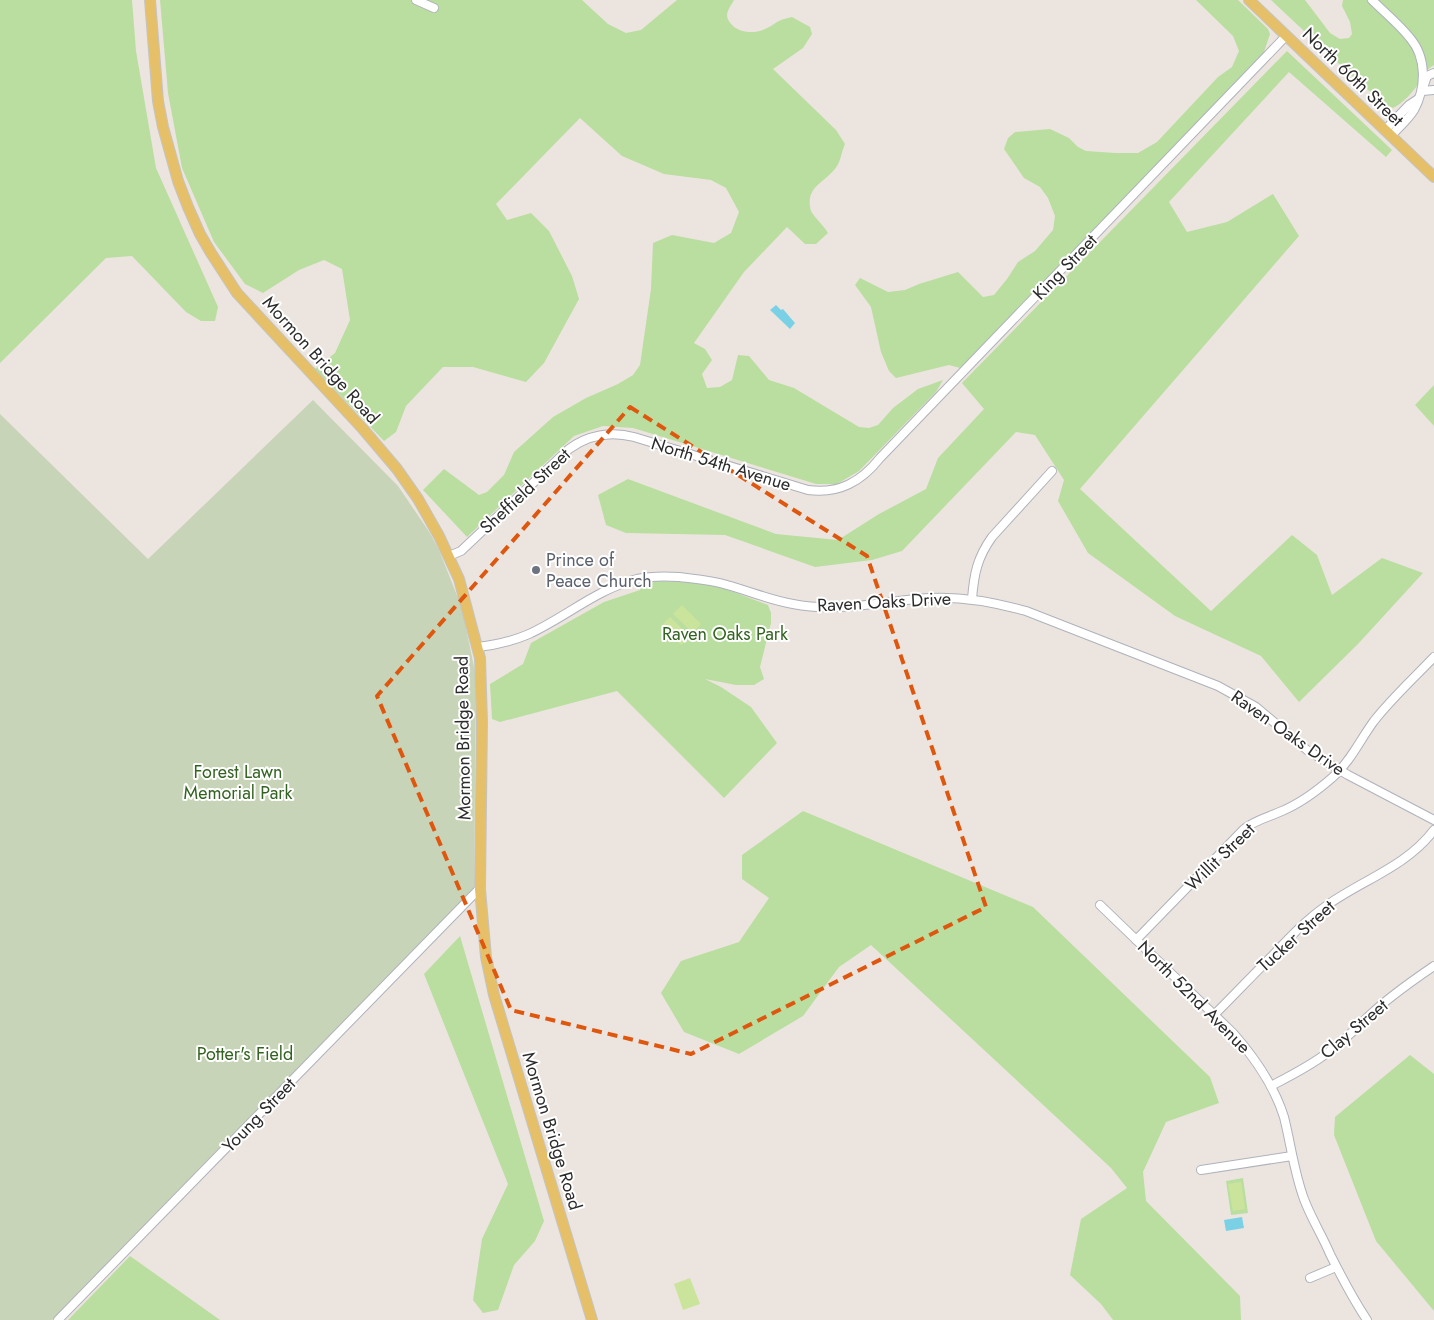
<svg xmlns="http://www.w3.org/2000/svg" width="1434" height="1320" font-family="Jost,sans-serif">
<rect width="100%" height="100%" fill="#ece5df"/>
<g fill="#b9de9f">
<polygon points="0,0 132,0 136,51 156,168 218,307 215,321 201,321 186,312 132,256 106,258 0,363"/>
<path d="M160 0H582L608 24 626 33 641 30 677 0H734C729 9 723 15 731 24 740 34 756 34 767 28 772 26 776 22 781 20 784 19 788 18 792 17L810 27 812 34 803 48 773 69 836 130 845 144C842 150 841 160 837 166 826 183 804 186 811 211 813 216 824 226 828 233L816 244H805L787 227 744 272 694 343 705 349 712 360 702 374 707 388 720 387 732 380 738 355 749 356 769 380 794 388 859 427 869 428 878 425 893 408 918 389 943 380 936 392 859 471 837 484H816L633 428 603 426 574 436 467 537 423 490 444 469 479 495 487 492 504 475 514 452 553 417 586 398 618 384 633 375 640 365 651 289 653 243 672 235 714 243 731 233 739 212 726 188 711 180 664 174 622 156 580 118 496 204 507 220 531 213 549 231 572 276 579 299 544 363 526 382 473 367H443L406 406 396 432 384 441 315 369 335 353 350 320 342 269 324 260 299 270 263 293 245 284 214 242 182 168 168 93Z"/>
<polygon points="1196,0 1238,0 1268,29 1270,34 1263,55 960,368 949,365 896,378 889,371 881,352 871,307 855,285 860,278 888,292 905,290 919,284 958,272 983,297 994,295 1007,279 1018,262 1035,251 1053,230 1055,216 1048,198 1040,187 1024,178 1004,149 1008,138 1015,132 1050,129 1069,138 1078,147 1086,151 1115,153 1138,153 1157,142 1218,77 1232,67 1239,51 1233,36"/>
<path d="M1271 0H1305L1330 33 1340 39 1349 38 1352 34 1350 22 1342 6 1343 0H1434V65C1426 69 1423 76 1419 83 1412 93 1403 103 1393 108L1386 105 1352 76Z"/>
<polygon points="1287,51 1392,150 1386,157 1289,72 1169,202 1187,232 1227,222 1273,194 1299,236 1080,489 1211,611 1292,535 1317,555 1332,595 1382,558 1423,573 1358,644 1299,702 1261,656 1175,616 1088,553 1058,501 1064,480 1035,435 1016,432 902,551 872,560 815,567 725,535 626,533 606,525 598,495 628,479 776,534 838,540 879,514 926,489 938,458 984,409 962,383"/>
<polygon points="1434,385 1434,426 1415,405"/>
<polygon points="656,581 692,582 718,586 768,605 771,613 771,623 760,667 764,679 754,685 736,685 705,679 721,687 751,707 777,743 724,798 617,691 500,722 492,719 490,684 523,664 531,643 604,602 640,590 642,583"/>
<polygon points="803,811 1033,907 1210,1077 1219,1103 1166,1122 1143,1172 1146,1201 1240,1296 1241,1320 1113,1320 1101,1304 1070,1275 1081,1219 1127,1188 1111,1168 871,945 839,967 803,1016 739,1054 684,1032 661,993 681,961 739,942 769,898 742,879 742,855"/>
<polygon points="460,936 544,1221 535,1241 514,1265 498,1310 483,1313 473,1300 482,1239 508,1184 424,974"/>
<polygon points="1410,1055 1434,1074 1434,1311 1376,1241 1334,1135 1335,1117"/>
<polygon points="1243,1178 1248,1213 1231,1215 1226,1181"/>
<polygon points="130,1256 220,1320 68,1320"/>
</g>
<polygon fill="#c8d4b7" points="313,400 398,486 430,533 439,550 462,608 476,677 474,888 52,1320 0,1320 0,414 148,559"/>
<g fill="#cbe49c">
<polygon points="682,605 701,624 693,633 673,614"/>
<polygon points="670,617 690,636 681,645 661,626"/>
<polygon points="1241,1182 1245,1209 1233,1211 1228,1184"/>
<polygon points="690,1278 700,1304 683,1310 674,1284"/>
</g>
<g fill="#7ad1e6">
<polygon points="776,305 781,310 783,309 795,323 790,329 770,310"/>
<polygon points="1242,1217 1244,1228 1226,1231 1224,1220"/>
</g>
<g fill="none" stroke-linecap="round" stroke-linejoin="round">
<g stroke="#afb2bb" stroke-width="10">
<g id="minor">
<polyline points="416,0 434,8"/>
<path d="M1372 0C1384 12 1399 24 1410 38 1427 58 1426 88 1414 110 1408 120 1398 128 1391 136"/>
<polyline points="1434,73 1427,76 1422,91 1434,90"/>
<polyline points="1385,130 1409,105 1418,99"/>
<path d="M449 556 461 551 569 449C588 435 611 431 634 437L808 490C839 494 861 482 880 458L1286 36"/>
<path d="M972 599C974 574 977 558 992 537L1052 471"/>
<path d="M478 647C495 645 513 641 529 634 566 617 597 589 637 579 651 576 664 576 679 577 695 579 711 580 727 585 749 591 770 600 793 604 839 613 883 601 929 598 962 596 994 602 1026 611L1218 686 1256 707 1307 750 1348 775 1434 820"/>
<path d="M1100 905 1233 1033C1255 1058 1274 1085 1284 1117 1291 1145 1294 1172 1304 1199 1311 1218 1322 1235 1330 1254 1341 1276 1353 1299 1367 1320"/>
<path d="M1136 940 1244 829C1255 820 1269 817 1282 811 1301 803 1317 791 1333 777 1350 762 1360 740 1374 721 1392 698 1414 678 1434 657"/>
<path d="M1214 1015C1234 995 1253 975 1273 955 1289 938 1306 920 1326 906 1362 880 1406 867 1434 830"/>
<path d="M1271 1086C1290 1076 1310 1066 1327 1053 1343 1042 1356 1028 1370 1015 1389 997 1412 981 1434 966"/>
<polyline points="1201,1170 1292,1156"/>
<polyline points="1310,1278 1336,1267"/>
<polyline points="58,1320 480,888"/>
</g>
</g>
<g stroke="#c4c4c4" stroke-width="12">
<g id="major">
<polyline points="150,0 158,101 163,127 178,181 188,207 200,234 211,253 237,293 363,429 397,469 418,499 439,536 459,579 480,658 482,722 480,889 486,957 494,995 592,1320"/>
<polyline points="1249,0 1434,177"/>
</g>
</g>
<use href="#minor" stroke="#fff" stroke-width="8"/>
<use href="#major" stroke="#e6c069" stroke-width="10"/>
</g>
<path fill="none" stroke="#df570e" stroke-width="4" stroke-dasharray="10 6" stroke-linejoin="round" d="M630 407 867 556 986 907 691 1054 511 1010 377 696Z"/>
<circle fill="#6b7280" stroke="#fff" stroke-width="2" cx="536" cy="570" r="5"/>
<g text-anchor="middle" stroke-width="4" stroke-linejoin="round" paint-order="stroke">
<g font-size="18" fill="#2b2b2b" stroke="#fff">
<text transform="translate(1353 77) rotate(44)" y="6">North 60th Street</text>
<text transform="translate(1065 267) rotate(-46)" y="6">King Street</text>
<text transform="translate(321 360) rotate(48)" y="6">Mormon Bridge Road</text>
<text transform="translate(721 464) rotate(17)" y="6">North 54th Avenue</text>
<text transform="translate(525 491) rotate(-43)" y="6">Sheffield Street</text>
<text transform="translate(884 602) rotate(-3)" y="6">Raven Oaks Drive</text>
<text transform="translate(1288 733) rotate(35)" y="6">Raven Oaks Drive</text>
<text transform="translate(463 738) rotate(-91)" y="6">Mormon Bridge Road</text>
<text transform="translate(1220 857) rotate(-44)" y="6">Willit Street</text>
<text transform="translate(1296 936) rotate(-42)" y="6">Tucker Street</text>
<text transform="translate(1194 997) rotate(45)" y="6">North 52nd Avenue</text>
<text transform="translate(1354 1029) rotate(-40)" y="6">Clay Street</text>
<text transform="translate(259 1115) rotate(-46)" y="6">Young Street</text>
<text transform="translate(552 1131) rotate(73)" y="6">Mormon Bridge Road</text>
</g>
<g font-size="18" fill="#5b616d" stroke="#fff" text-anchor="start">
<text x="546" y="566">Prince of<tspan x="546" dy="21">Peace Church</tspan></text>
</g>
<g font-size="18" fill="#336320" stroke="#fff">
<text x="725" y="640">Raven Oaks Park</text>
<text x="238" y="778">Forest Lawn<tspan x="238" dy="21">Memorial Park</tspan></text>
<text x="245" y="1060">Potter's Field</text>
</g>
</g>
</svg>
